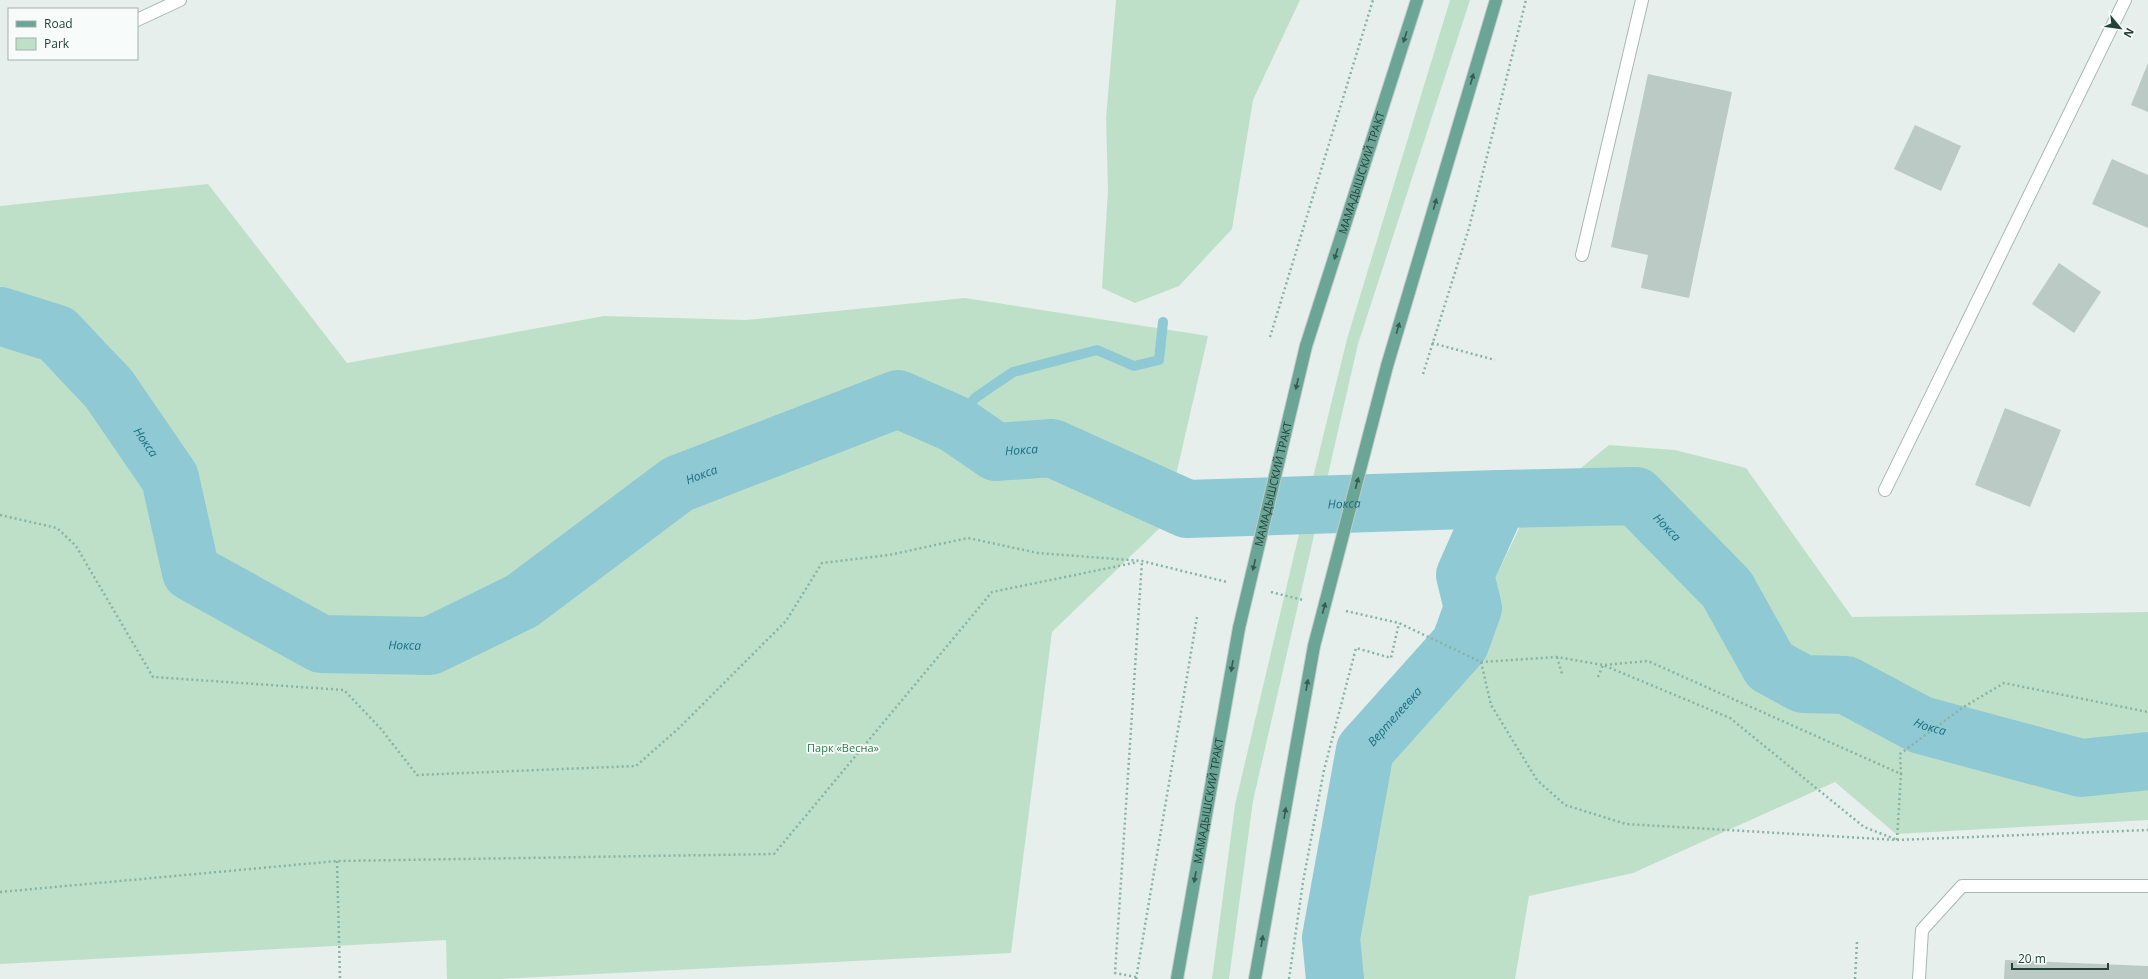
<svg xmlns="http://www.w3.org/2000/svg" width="2148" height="979" font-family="'Open Sans',sans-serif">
<rect width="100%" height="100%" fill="#e6efeb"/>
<g fill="#bfe0c8">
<polygon points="1116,0 1300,0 1253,100 1232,229 1179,286 1135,303 1102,288 1108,190 1106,118"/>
<polygon points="1450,0 1470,0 1358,344 1253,801 1229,979 1212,979 1235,805 1294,555 1347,339"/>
<polygon points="208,184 347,363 604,316 746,320 965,298 1208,336 1165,523 1052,632 1011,953 499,979 447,979 446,940 0,964 0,206"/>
<polygon points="1609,445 1675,450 1746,468 1852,617 2148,612 2148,820 1896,834 1835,782 1633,873 1529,896 1515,979 1313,979 1315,939 1370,706 1479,612 1527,512"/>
</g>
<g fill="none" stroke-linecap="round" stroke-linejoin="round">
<polyline stroke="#8ec9d4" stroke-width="10" points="955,424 975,398 1013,372 1097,350 1134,366 1159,360 1163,322"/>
<g stroke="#8ec9d4" stroke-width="58">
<path id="s1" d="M0 316 57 334 109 389 170 478 191 572 321 644 430 646 522 601 678 484 898 399 955 424 996 452 1052 448 1187 509 1499 499 1636 496 1727 589 1770 666 1803 684 1846 685 1921 725 2081 768 2148 761"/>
<path id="s2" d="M1335 979 1331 938 1365 750 1460 644 1473 608 1465 575 1499 499"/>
</g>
</g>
<g fill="#bbcac4">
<polygon points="2148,63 2148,112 2131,105"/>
<polygon points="1648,74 1732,92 1689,298 1641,288 1648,255 1611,247"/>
<polygon points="1915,125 1961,146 1941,191 1894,169"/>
<polygon points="2112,159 2148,175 2148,228 2092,204"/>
<polygon points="2059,263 2101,292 2074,333 2032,304"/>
<polygon points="2005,408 2061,430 2030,507 1975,485"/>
<polygon points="2005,960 2148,966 2148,979 2004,979"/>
</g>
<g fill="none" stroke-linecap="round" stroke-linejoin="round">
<g stroke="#a8b8b2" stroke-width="14">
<g id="minor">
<polyline points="137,20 180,0"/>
<polyline points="1582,255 1642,0"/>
<polyline points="1885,490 2125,0"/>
<polyline points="1919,979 1922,930 1962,886 2148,886"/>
</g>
</g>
<g stroke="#c2cac8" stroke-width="14">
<g id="major">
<path id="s3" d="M1306 346 1417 0"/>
<polyline points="1387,366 1496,0"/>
<path id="s4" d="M1177 979 1239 628"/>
<polyline points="1255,979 1314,646"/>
</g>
</g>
<g stroke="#86b3a5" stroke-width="2.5" stroke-dasharray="2 3" stroke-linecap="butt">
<polyline points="1270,337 1373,0"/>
<polyline points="1432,343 1495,360"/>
<polyline points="1423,374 1469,228 1526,0"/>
<polyline points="0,515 57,528 76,546 153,677 344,690 381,729 417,775 636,766 679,728 786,621 822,563 889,555 968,538 1038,553 1142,561 1227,582"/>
<polyline points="1271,592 1303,600"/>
<polyline points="1346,611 1399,623 1481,662 1557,657 1603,665 1648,661 1901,774 1900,754 1962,708 2004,683 2148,712"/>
<polyline points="1557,657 1562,674"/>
<polyline points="1481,662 1491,705 1537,780 1565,805 1626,824 1897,840 2148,830"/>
<polyline points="1598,677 1603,665 1730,718 1864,827 1895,839"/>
<polyline points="1897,840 1901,774"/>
<polyline points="337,861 340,979"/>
<polyline points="0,892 337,861 774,854 992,592 1138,562"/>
<polyline points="1136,977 1115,973 1142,561"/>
<polyline points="1136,979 1197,617"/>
<polyline points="1289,979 1303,882 1324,770 1356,648 1391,658 1399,623"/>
<polyline points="1855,979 1857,942"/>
</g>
<use href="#minor" stroke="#fff" stroke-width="12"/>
<use href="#major" stroke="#6aa596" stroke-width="12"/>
<g stroke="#c2cac8" stroke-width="14" stroke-linecap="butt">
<g id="major-bridge">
<path id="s5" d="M1239 628 1306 346"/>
<polyline points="1314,646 1387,366"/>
</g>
</g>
<use href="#major-bridge" stroke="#6aa596" stroke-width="12"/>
</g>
<defs><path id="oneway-solid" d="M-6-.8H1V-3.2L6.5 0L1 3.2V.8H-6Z"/></defs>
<g fill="#365b51">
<use href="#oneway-solid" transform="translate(1405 37) rotate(108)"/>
<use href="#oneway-solid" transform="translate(1472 79) rotate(-74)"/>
<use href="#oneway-solid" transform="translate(1435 204) rotate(-74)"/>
<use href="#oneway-solid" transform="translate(1336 254) rotate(108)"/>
<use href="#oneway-solid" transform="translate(1398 328) rotate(-74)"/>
<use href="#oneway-solid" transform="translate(1297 384) rotate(103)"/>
<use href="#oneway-solid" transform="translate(1357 483) rotate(-75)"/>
<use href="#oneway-solid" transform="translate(1254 565) rotate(103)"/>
<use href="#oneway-solid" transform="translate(1324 608) rotate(-75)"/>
<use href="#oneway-solid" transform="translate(1232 666) rotate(100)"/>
<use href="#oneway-solid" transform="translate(1307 685) rotate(-80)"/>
<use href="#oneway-solid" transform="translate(1285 813) rotate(-80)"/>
<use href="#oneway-solid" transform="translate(1195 877) rotate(100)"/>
<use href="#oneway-solid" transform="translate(1262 941) rotate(-80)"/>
</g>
<g text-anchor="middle" stroke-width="3.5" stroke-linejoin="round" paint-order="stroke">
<g font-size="11" fill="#24423a" stroke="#f7fbf9">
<text dy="4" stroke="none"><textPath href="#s3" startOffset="182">МАМАДЫШСКИЙ ТРАКТ</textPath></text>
<text dy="4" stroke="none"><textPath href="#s5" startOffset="148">МАМАДЫШСКИЙ ТРАКТ</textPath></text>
<text dy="4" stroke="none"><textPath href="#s4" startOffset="181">МАМАДЫШСКИЙ ТРАКТ</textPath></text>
</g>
<g font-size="11" fill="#2d7a4b" stroke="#f7fbf9">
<text x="843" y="752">Парк «Весна»</text>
</g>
<g font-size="12" font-style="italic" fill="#1c6f80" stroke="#f7fbf9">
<text dy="4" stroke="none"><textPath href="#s1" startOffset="200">Нокса</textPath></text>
<text dy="4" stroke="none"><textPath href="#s1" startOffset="1268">Нокса</textPath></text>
<text dy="4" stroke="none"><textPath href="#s1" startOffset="920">Нокса</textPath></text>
<text dy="4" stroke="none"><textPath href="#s1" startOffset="1604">Нокса</textPath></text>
<text dy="4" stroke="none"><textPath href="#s1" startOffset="1940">Нокса</textPath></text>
<text dy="4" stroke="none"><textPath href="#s1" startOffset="572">Нокса</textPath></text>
<text dy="4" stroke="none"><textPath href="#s2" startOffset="277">Вертелеевка</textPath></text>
<text dy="4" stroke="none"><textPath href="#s1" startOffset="2289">Нокса</textPath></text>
</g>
</g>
<rect x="8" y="8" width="130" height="52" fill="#f7fbf9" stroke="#a3b1ad"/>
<rect x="16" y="21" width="20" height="6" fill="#6aa596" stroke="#a3b1ad"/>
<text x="44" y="28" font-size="12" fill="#24423a">Road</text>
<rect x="16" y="38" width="20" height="12" fill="#bfe0c8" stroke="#a3b1ad"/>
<text x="44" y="48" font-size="12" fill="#24423a">Park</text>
<g transform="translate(2120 28) rotate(119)" stroke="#f7fbf9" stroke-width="3" paint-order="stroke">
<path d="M0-3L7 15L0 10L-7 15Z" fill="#24423a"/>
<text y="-6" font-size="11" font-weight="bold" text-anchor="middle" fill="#24423a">N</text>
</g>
<path d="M2012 963v6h96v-6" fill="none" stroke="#24423a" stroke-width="2"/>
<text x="2018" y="963" font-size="12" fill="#24423a" stroke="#f7fbf9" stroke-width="3" paint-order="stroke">20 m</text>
</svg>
